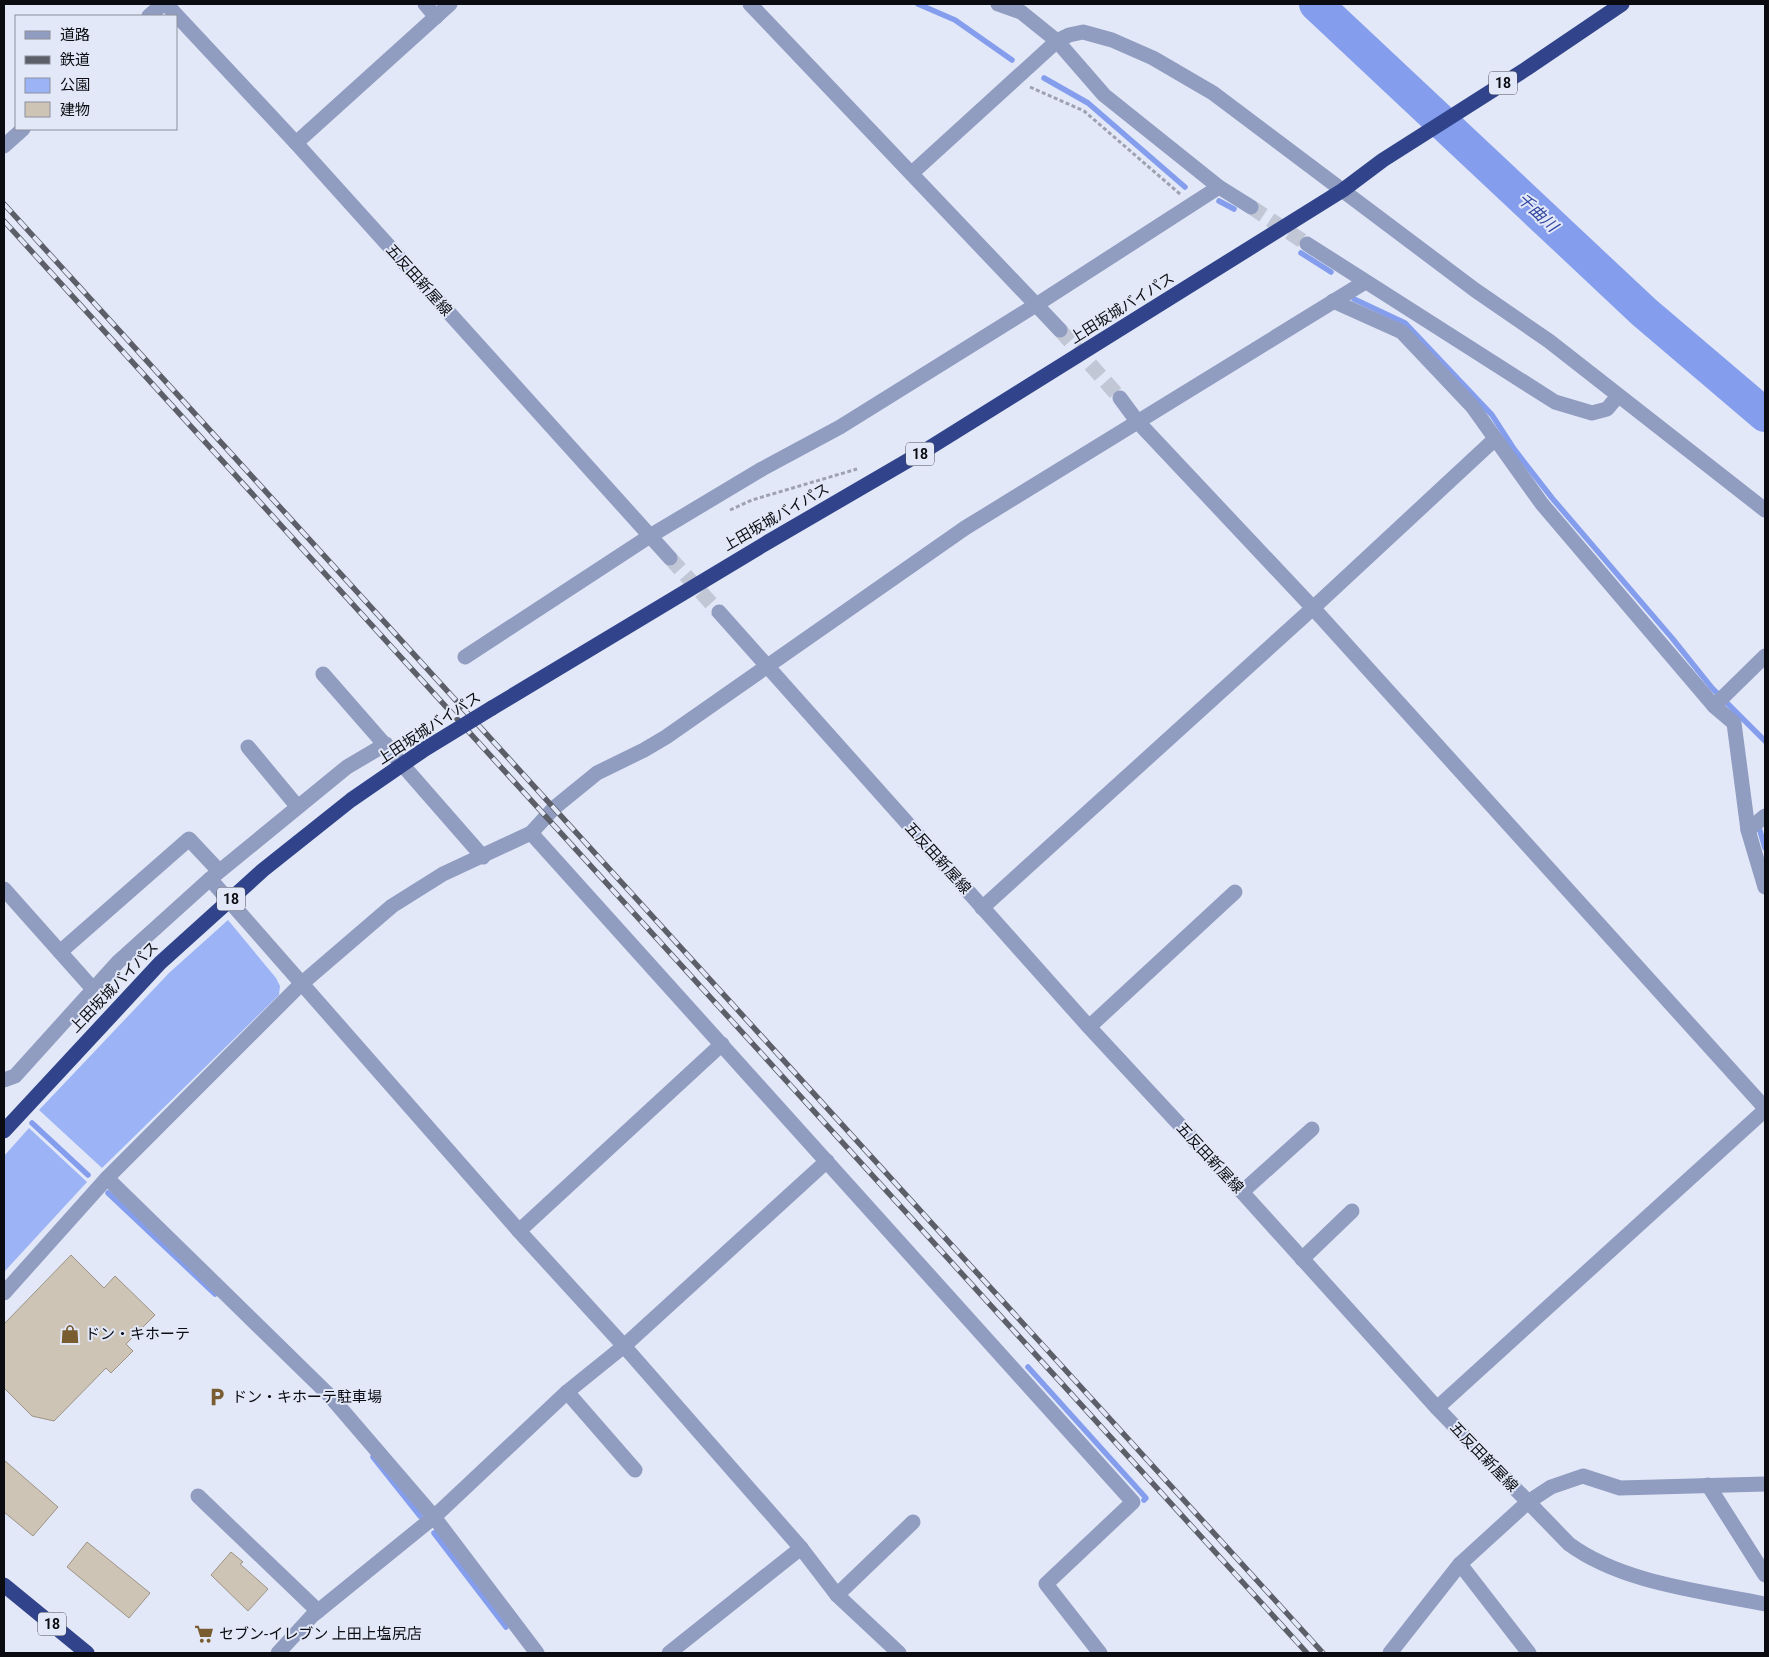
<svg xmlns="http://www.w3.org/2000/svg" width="1769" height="1657" font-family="Roboto,'Noto Sans JP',sans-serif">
<rect width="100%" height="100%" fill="#e2e8f8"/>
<g fill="#9cb3f6">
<polygon points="228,920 276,978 280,986 279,995 102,1168 39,1110 169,973"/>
<polygon points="29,1128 87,1182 4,1272 4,1156"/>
</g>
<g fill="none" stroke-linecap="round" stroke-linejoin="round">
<g stroke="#849ded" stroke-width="5.5">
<polyline points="918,4 955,20 1012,60"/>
<polyline points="1044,78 1088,103 1185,187"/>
<polyline points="1219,201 1234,209"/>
<polyline points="1301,253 1331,272"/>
<polyline points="1354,299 1405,323 1492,415 1514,449 1552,498 1672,638 1712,688 1765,741"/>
<polyline points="1758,824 1765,848"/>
<polyline points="32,1123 88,1175"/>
<polyline points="108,1193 215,1294"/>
<polyline points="1028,1367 1146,1498 1144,1500"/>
<polyline points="373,1457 420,1516"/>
<polyline points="434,1533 506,1627"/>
</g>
<polyline stroke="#849ded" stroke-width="34" points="1316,4 1644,312 1765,415"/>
</g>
<g fill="#cec4b6" stroke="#9d9486">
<polygon points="71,1255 104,1288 115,1276 155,1315 126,1344 133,1351 111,1373 106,1368 54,1421 32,1416 4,1388 4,1324"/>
<polygon points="4,1460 58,1507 33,1536 4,1512"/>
<polygon points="87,1542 150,1593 129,1618 67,1567"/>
<polygon points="231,1552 243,1562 240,1564 268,1589 248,1611 211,1575"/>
</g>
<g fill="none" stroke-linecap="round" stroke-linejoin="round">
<g stroke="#c2c7d5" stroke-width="15" stroke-dasharray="15 8" stroke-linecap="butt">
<polyline points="1251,207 1307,244"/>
<polyline points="1060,330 1120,398"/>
<polyline points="670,558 719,612"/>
</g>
<g stroke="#9ea2af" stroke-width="3" stroke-dasharray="4 2.5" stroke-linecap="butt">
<polyline points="1030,87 1084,111 1180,194"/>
<polyline points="730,510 752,500 857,469"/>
</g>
<g stroke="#909cc0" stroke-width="15">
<polyline points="166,4 296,143 670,558"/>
<polyline points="425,4 436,17"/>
<polyline points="750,4 1060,330"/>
<polyline points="998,4 1021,12 1057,41 1104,95 1219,187 1251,207"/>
<polyline points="149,16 163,4"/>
<polyline points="296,143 450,4"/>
<polyline points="4,146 23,129"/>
<polyline points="912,173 1057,41 1069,35 1083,32 1112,40 1153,58 1213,93 1475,290 1549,341 1765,510"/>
<polyline points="1307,244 1555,402 1592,413 1607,409 1618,396"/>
<polyline points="1333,301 1402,332 1472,406 1542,504 1714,706 1765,656"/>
<polyline points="1120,398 1137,421 1313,608 1765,1108"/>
<path d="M719 612 1089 1027 1242 1192 1437 1408 1569 1544C1622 1583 1701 1591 1765 1604"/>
<polyline points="465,657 650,536 762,469 840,427 1036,305 1219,187"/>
<polyline points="323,674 483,857"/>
<polyline points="1714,706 1734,723 1748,830 1765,887"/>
<polyline points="248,747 297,806"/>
<polyline points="1748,830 1765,816"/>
<polyline points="531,833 1133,1502 1046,1584 1100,1653"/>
<polyline points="210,879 347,767 386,744"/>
<polyline points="4,889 93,989"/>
<polyline points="982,908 1313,608 1495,439"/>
<polyline points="60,952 189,839 219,871"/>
<polyline points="1089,1027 1235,892"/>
<polyline points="4,1080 15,1076 118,962 210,879 519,1231 624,1346 801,1548 837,1595 899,1653"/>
<polyline points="107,1178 330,1396 434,1517 537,1653"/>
<polyline points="1242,1192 1312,1129"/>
<polyline points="519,1231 722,1044"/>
<polyline points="1302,1259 1352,1211"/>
<polyline points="4,1293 107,1178 300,985 392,906 443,874 531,833 554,808 597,773 644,750 666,737 965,528 1365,282"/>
<polyline points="567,1392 635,1470"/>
<polyline points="1437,1408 1765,1110"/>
<polyline points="1708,1485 1765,1575"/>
<polyline points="198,1496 318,1611"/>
<polyline points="1460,1564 1529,1653"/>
<polyline points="837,1595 913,1522"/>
<polyline points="278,1653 312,1616 434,1517 567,1392 624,1346 827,1161"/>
<polyline points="669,1653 801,1548"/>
<polyline points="1390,1653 1460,1564 1528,1502 1551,1487 1583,1476 1620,1488 1765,1484"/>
</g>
<g stroke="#31438a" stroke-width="15">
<polyline points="492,708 768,542 926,450 1343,190 1383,160 1526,69 1622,4"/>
<polyline points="4,1585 87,1653"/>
</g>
<g stroke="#5c5f68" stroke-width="5.5">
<g id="rail">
<polyline points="4,204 1323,1653"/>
<polyline points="4,221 1307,1653"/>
</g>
</g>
<use href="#rail" stroke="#e2e8f8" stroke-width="4" stroke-dasharray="11" stroke-linecap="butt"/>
<polyline stroke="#31438a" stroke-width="15" points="4,1131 160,963 263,870 351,800 425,749 492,708"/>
</g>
<defs>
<g id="shop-bare" transform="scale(1.5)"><path d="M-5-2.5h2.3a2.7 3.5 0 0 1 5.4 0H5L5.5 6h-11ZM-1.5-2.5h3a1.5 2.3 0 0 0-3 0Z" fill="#795c2f" stroke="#e2e8f8" stroke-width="2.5" paint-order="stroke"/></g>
<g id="parking-bare" transform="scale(1.5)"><path d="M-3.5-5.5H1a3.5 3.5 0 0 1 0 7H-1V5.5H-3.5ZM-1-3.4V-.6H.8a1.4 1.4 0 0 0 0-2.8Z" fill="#795c2f" stroke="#e2e8f8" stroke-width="2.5" paint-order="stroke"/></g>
<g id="supermarket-bare" transform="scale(1.5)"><path d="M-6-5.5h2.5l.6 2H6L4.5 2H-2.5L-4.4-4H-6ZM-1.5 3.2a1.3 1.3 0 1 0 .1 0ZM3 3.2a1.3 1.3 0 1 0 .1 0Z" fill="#795c2f" stroke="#e2e8f8" stroke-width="2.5" paint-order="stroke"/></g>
</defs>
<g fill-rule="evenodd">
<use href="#shop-bare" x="70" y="1334"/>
<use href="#parking-bare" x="217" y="1397"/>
<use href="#supermarket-bare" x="204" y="1634"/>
</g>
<g text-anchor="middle" stroke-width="4" stroke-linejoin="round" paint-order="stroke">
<g fill="#e2e8f8" stroke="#4c4e56" stroke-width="1">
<rect x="1489" y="71.5" width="28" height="23" rx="4"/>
<rect x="906" y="442.5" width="28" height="23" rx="4"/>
<rect x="217" y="887.5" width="28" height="23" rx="4"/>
<rect x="38" y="1612.5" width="28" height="23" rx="4"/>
</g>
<g font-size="14" font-weight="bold" fill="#0b0c11">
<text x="1503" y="88">18</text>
<text x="920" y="459">18</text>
<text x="231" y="904">18</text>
<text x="52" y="1629">18</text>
</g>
<g font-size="15" fill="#0b0c11" stroke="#e2e8f8">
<text transform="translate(419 280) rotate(48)" y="5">五反田新屋線</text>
<text transform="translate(1122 308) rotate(-32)" y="5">上田坂城バイパス</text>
<text transform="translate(776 517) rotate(-30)" y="5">上田坂城バイパス</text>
<text transform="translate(429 728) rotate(-33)" y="5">上田坂城バイパス</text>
<text transform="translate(938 858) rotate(48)" y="5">五反田新屋線</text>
<text transform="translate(114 987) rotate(-46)" y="5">上田坂城バイパス</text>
<text transform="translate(1210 1158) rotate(47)" y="5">五反田新屋線</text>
<text transform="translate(1484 1457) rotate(46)" y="5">五反田新屋線</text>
</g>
<g font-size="15" fill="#0b0c11" stroke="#e2e8f8" text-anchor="start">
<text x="85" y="1339">ドン・キホーテ</text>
<text x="232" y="1402">ドン・キホーテ駐車場</text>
<text x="219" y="1639">セブン-イレブン 上田上塩尻店</text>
</g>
<g font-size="16" font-style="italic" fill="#2f439e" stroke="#e2e8f8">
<text transform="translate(1538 212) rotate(43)" y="6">千曲川</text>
</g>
</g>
<rect width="1769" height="1657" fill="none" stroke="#0b0c11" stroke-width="10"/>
<rect x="15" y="15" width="162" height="115" fill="#e2e8f8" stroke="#8c909c"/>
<rect x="25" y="31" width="25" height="8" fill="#909cc0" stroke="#8c909c"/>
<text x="60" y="40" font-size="15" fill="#0b0c11">道路</text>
<rect x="25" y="56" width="25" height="8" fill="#5c5f68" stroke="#8c909c"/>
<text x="60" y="65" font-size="15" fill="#0b0c11">鉄道</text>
<rect x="25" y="78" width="25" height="15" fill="#9cb3f6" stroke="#8c909c"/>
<text x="60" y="90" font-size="15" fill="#0b0c11">公園</text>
<rect x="25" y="102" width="25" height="15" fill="#cec4b6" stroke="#8c909c"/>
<text x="60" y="115" font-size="15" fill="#0b0c11">建物</text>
</svg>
